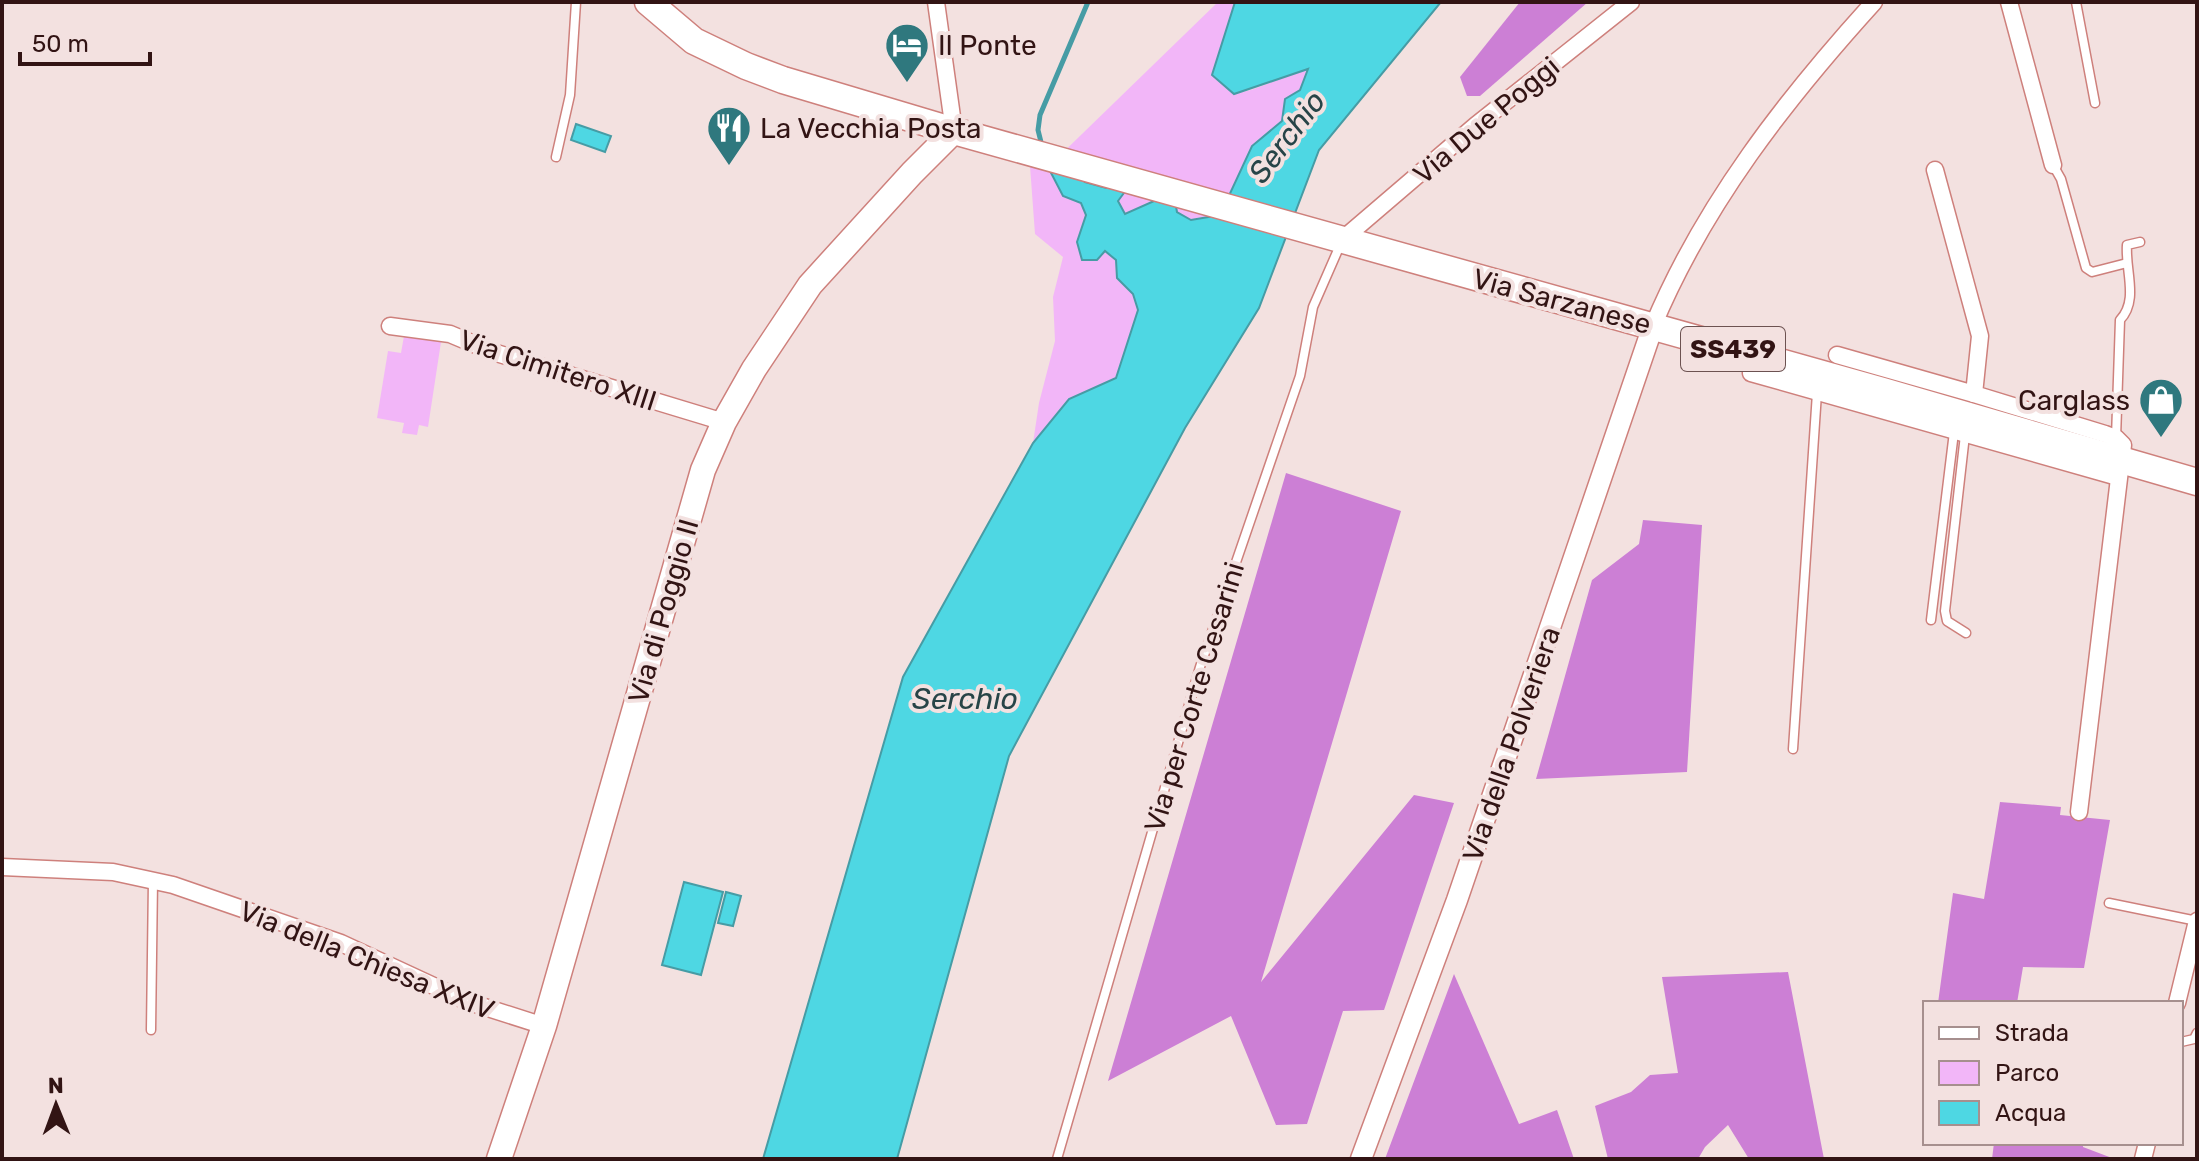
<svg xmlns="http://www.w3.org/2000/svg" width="2199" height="1161" font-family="Rubik,sans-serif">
<rect width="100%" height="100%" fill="#f3e1e0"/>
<g fill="#f2b6f8">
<polygon points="1218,2 1235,2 1212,75 1234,94 1251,90 1309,68 1300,90 1285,99 1282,121 1252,146 1220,215 1191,220 1177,212 1175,195 1163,197 1125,215 1118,201 1134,179 1116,180 1106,188 1085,182 1073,200 1081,203 1086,215 1077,242 1105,251 1117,260 1117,278 1133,294 1138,310 1116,378 1069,399 1033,443 1039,403 1055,341 1053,297 1063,257 1035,234 1030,166 1048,167"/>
<polygon points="404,336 441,342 428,427 419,425 417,435 402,433 404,423 377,418 388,351 401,353"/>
</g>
<g fill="#cc7fd5">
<polygon points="1520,2 1588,2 1480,96 1467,96 1460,77"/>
<polygon points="1286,473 1401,511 1261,982 1414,795 1454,803 1384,1010 1343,1011 1307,1124 1276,1125 1231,1016 1108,1081"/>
<polygon points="1643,520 1702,525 1687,772 1536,779 1592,580 1639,544"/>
<polygon points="2000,802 2061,807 2060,815 2110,820 2084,968 2023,967 2017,1003 1938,1003 1953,893 1984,899"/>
<polygon points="1788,972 1824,1159 1749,1159 1728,1125 1705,1147 1698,1159 1608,1159 1595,1106 1631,1092 1650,1075 1678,1073 1662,977"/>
<polygon points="1454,974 1519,1124 1557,1110 1574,1159 1385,1159"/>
<polygon points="1994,1143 2083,1143 2083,1147 2112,1158 1992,1159"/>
</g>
<g fill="#4ed7e3" stroke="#469ca5" stroke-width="2">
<polygon points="1235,2 1441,2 1319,150 1259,308 1185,428 1009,756 897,1159 763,1159 903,677 1033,443 1069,399 1116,378 1138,310 1133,294 1117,278 1116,260 1105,251 1097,260 1082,260 1077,242 1086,215 1081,203 1063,196 1048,167 1093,162 1085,182 1106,188 1116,180 1135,178 1118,201 1125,214 1163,197 1174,195 1177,212 1191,220 1220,215 1252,146 1282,121 1285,99 1300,90 1308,69 1234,94 1212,75"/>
<polygon points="576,124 611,136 605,152 571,140"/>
<polygon points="684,882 723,892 701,975 662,965"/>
<polygon points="726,892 741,896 733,926 718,923"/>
</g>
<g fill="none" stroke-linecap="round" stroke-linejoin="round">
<polyline stroke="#469ca5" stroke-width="5" points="1042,146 1038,130 1040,115 1088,2"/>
<g stroke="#ce807c" stroke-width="11">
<g id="service">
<polyline points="2076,2 2095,103"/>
<polyline points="556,157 570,95 576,2"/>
<polyline points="2053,165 2061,179 2086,268 2092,272 2127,263"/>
<polyline points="1965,435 1945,611 1947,621 1966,633"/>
<path d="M2116 438 2120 320C2139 300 2125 271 2127 245L2140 242"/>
<polyline points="1931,620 1954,432"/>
<polyline points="1793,749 1817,393"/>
<polyline points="2109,903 2197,921"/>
<polyline points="151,1030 153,880"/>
<polyline points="2181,1042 2194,1039 2197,1033"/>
<polyline points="1057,1159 1200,667 1300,376 1313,307 1341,243"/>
</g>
</g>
<g stroke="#ce807c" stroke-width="19">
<g id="minor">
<polyline points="936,2 954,131"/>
<polyline points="2009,2 2053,165"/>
<polyline points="1935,170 1980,336 1974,394 2105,434 2116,438 2123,445 2079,812"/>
<polyline points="1343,239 1475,126 1631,2"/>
<polyline points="390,326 450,334 493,352 724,422"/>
<path d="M1653 326C1704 204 1786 99 1874 2"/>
<polyline points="1837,355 1974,394"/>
<polyline points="1751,373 2118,477"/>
<polyline points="2,867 113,872 173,885 341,943 466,1001 544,1026"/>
<polyline points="2177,1003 2197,921"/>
<polyline points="2143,1159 2147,1143"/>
</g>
</g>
<g stroke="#ce807c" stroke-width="23">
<polyline id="tertiary" points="1361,1159 1457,900 1653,326"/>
</g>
<g stroke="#ce807c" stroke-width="27">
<polyline id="secondary" points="499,1159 544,1026 703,470 724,422 754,369 810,285 912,173 954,131"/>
</g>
<g stroke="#ce807c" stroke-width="29">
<polyline id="primary" points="648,2 694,41 746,66 783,80 954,131 1883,391 2197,482"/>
</g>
<use href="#service" stroke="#fff" stroke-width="8"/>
<use href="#minor" stroke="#fff" stroke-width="16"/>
<use href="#tertiary" stroke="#fff" stroke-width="20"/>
<use href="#secondary" stroke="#fff" stroke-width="24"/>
<use href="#primary" stroke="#fff" stroke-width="26"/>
</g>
<defs>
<g id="hotel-pin" transform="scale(2.3)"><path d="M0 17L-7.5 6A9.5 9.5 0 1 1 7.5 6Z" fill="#2f787e" stroke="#f3e1e0"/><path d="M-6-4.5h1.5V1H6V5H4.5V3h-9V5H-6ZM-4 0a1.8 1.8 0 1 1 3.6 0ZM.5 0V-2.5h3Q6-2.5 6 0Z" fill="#fff"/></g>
<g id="restaurant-pin" transform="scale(2.3)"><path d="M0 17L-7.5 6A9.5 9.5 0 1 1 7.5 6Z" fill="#2f787e" stroke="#f3e1e0"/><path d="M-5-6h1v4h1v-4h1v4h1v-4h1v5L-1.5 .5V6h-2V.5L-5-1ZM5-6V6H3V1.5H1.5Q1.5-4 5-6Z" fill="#fff"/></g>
<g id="shop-pin" transform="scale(2.3)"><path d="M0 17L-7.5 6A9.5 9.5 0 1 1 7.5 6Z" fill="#2f787e" stroke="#f3e1e0"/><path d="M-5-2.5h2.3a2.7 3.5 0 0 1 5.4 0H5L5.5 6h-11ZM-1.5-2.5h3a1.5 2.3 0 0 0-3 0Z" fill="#fff"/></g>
</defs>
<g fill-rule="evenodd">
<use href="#hotel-pin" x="907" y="45"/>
<use href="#restaurant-pin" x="729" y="128"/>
<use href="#shop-pin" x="2161" y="400"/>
</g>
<g text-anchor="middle" stroke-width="8" stroke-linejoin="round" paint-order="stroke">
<rect fill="#f3e1e0" stroke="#6c5251" stroke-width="2" x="1681" y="327" width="104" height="44" rx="6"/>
<g font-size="26" font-weight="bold" fill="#321414">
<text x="1733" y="358">SS439</text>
</g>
<g font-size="28" fill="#321414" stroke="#f3e1e0" text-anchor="start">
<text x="938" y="55">Il Ponte</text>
<text x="760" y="138">La Vecchia Posta</text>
<text x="2130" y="410" text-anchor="end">Carglass</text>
</g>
<g font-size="28" fill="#321414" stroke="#f3e1e0">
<text transform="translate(1486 120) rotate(-40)" y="10">Via Due Poggi</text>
<text transform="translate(1562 301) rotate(15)" y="10">Via Sarzanese</text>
<text transform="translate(558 370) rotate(18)" y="10">Via Cimitero XIII</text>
<text transform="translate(663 611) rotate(-74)" y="10">Via di Poggio II</text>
<text transform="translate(1194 697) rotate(-73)" y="10">Via per Corte Cesarini</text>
<text transform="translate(1511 744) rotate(-71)" y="10">Via della Polveriera</text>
<text transform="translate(367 960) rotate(22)" y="10">Via della Chiesa XXIV</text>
</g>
<g font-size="30" font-style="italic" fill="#274447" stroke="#f3e1e0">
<text transform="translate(1287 137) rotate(-53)" y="10">Serchio</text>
<text x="965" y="709">Serchio</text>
</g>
</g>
<rect width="2199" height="1161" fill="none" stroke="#321414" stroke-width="8"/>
<rect x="1923" y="1001" width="260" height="144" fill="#f3e1e0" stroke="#a68f8e" stroke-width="2"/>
<rect x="1939" y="1027" width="40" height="12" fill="#ffffff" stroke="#a68f8e" stroke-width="2"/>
<text x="1995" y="1041" font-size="24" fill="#321414">Strada</text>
<rect x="1939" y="1061" width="40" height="24" fill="#f2b6f8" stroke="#a68f8e" stroke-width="2"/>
<text x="1995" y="1081" font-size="24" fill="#321414">Parco</text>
<rect x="1939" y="1101" width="40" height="24" fill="#4ed7e3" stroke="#a68f8e" stroke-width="2"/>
<text x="1995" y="1121" font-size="24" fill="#321414">Acqua</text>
<g transform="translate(56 1105) rotate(359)" stroke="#f3e1e0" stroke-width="6" paint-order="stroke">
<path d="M0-6L14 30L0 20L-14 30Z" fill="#321414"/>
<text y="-12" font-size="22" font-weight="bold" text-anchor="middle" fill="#321414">N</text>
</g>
<path d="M20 52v12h130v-12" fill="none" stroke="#321414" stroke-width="4"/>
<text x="32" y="52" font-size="24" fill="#321414" stroke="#f3e1e0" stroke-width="6" paint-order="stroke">50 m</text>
</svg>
